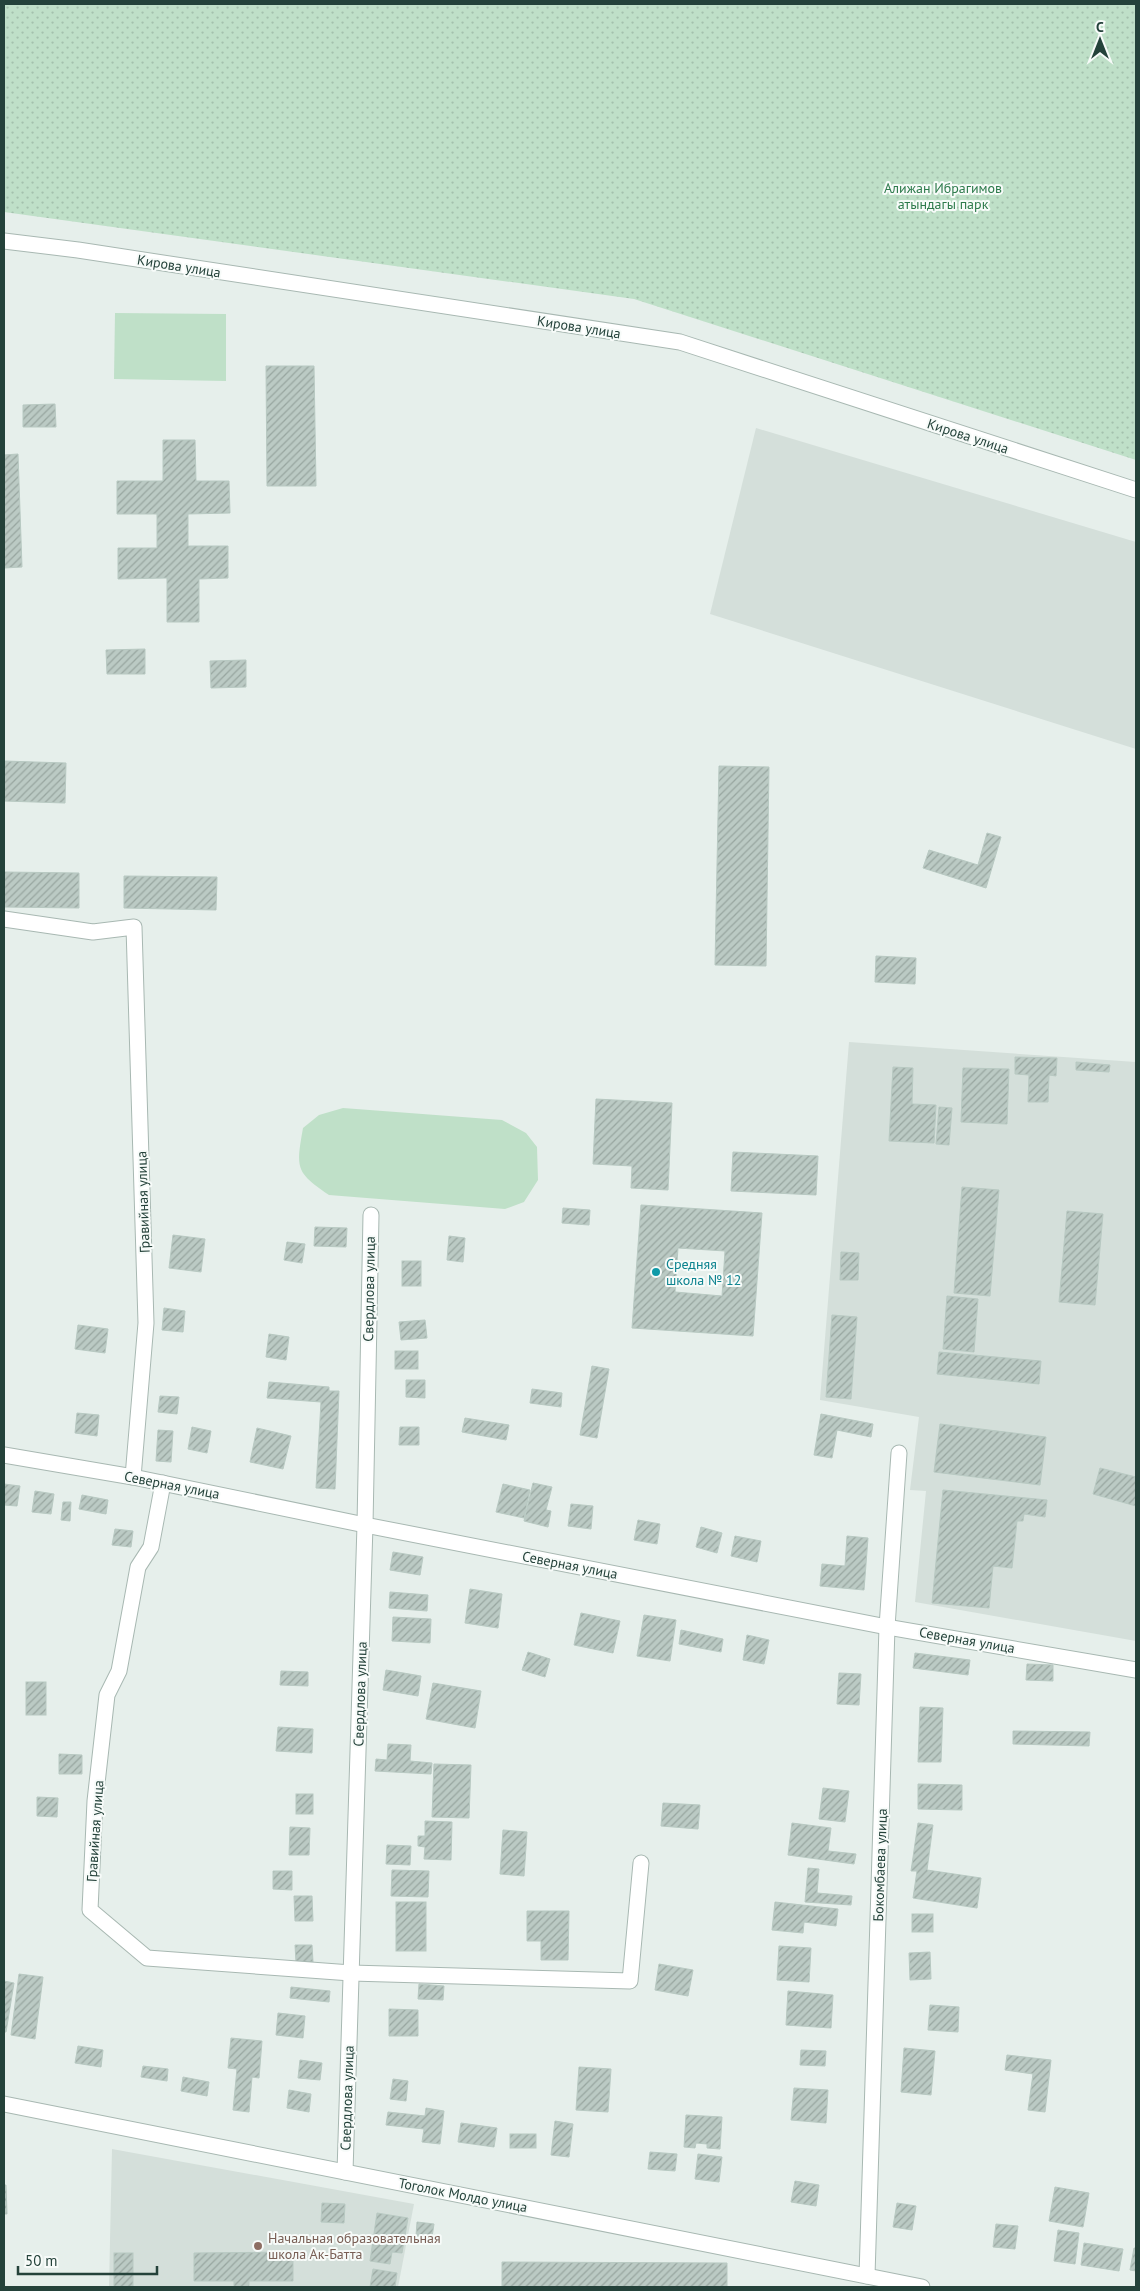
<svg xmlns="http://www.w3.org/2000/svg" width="1140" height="2291" font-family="'PT Sans',sans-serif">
<defs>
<pattern id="green-dots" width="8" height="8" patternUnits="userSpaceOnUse" patternTransform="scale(1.25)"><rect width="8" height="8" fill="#bfe0c8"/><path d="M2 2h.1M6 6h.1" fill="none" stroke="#a4c1ad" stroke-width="1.8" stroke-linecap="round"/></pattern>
<pattern id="building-hatch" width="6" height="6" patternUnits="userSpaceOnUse" patternTransform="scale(1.25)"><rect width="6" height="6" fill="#bbcac4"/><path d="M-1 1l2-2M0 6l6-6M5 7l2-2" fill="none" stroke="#98a6a0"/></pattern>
</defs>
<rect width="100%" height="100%" fill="#e6efeb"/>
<g fill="#d4dfda">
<polygon points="756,428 1136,542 1136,749 710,614"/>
<polygon points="849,1042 1136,1062 1136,1641 915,1602 926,1491 910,1490 919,1417 820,1400"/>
<polygon points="112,2149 414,2204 398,2287 109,2287"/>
</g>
<polygon fill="url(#green-dots)" points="4,4 1136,4 1136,460 634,299 4,212"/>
<g fill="#bfe0c8">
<polygon points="115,313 226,314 226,381 114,379"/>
<path d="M343 1108 502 1120 526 1133 537 1147 538 1180 524 1202 505 1209 329 1195C295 1172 296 1168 303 1128L319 1115Z"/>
</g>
<g fill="url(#building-hatch)" stroke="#b8c9c2" fill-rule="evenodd">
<polygon points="266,366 314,366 316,486 267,486"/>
<polygon points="55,404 56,427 23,427 23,405"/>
<polygon points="163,440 195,440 196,481 229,481 230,513 188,514 188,546 228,546 228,578 199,579 199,622 167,622 167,578 118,579 118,548 157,548 157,514 117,514 117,481 163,481"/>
<polygon points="18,454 22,567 4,568 4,455"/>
<polygon points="145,649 145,674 107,674 106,650"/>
<polygon points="246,660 246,687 211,688 210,661"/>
<polygon points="4,761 66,763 65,803 4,801"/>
<polygon points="719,766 769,767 766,966 715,965"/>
<polygon points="987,833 1001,837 986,888 923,868 929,850 978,865"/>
<polygon points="4,872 79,873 79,908 4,907"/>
<polygon points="124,876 217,877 216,910 124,908"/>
<polygon points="876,956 916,958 915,984 875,982"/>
<polygon points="1015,1057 1057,1058 1056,1076 1049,1075 1048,1102 1028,1102 1029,1075 1015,1074"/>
<polygon points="1076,1062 1110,1065 1109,1072 1076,1070"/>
<polygon points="893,1067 913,1068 912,1104 936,1105 934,1143 889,1141"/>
<polygon points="963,1068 1009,1069 1007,1124 961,1122"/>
<polygon points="596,1099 672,1103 668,1190 631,1188 632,1166 593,1164"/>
<polygon points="939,1107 952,1108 949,1145 936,1144"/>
<polygon points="733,1152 818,1156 816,1195 731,1191"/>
<polygon points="962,1187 999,1190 990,1296 954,1293"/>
<path d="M641 1205 762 1213 753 1336 632 1328ZM678 1248 725 1251 722 1296 675 1292Z"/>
<polygon points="563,1208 590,1210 589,1225 562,1223"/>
<polygon points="1067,1211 1103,1214 1095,1305 1059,1302"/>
<polygon points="315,1227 347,1228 346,1247 314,1246"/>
<polygon points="173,1235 205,1239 201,1272 169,1268"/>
<polygon points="449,1236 465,1238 463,1262 447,1260"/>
<polygon points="287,1242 305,1244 302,1263 284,1260"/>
<polygon points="841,1252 859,1253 858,1280 840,1280"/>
<rect x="402" y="1261" width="19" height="25"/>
<polygon points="947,1296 978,1299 974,1352 943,1349"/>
<polygon points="164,1308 185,1311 183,1332 162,1330"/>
<polygon points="832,1315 857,1317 851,1399 826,1397"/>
<polygon points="425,1320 427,1338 401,1340 399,1322"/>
<polygon points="78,1325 108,1329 105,1353 75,1349"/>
<polygon points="269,1334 289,1337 286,1360 266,1357"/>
<rect x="395" y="1351" width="23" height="18"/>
<polygon points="939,1352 1041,1361 1039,1384 937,1374"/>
<polygon points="592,1366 609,1369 597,1438 580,1435"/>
<polygon points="406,1380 425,1380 425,1398 406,1397"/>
<polygon points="269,1382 329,1387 329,1391 339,1391 335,1489 316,1488 321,1402 267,1398"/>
<polygon points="532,1389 562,1393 561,1407 530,1403"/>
<polygon points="160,1396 179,1397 177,1414 158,1412"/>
<polygon points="77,1413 99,1415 97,1436 75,1433"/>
<polygon points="821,1414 873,1424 871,1437 837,1430 832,1458 814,1455"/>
<polygon points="465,1418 509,1425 506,1440 462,1432"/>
<polygon points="940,1424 1046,1437 1040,1485 934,1472"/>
<polygon points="192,1427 211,1431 207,1453 188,1449"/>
<polygon points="400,1427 419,1427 419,1445 399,1445"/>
<polygon points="257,1428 291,1436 283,1469 250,1462"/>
<polygon points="158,1430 173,1431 171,1462 156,1461"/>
<polygon points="1100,1468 1136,1477 1136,1506 1093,1494"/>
<polygon points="533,1483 552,1487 546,1510 551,1511 548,1527 524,1521"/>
<polygon points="4,1484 20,1486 17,1506 4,1505"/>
<polygon points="503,1484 530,1490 524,1518 496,1512"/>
<polygon points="943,1490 1047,1500 1045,1517 1024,1514 1023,1521 1017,1521 1012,1568 993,1566 989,1608 932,1603"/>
<polygon points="35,1491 54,1494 51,1514 32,1512"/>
<polygon points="82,1495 108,1500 106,1514 79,1509"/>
<polygon points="63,1502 71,1502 70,1521 61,1520"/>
<polygon points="571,1504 593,1506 591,1529 568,1526"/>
<polygon points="638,1520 660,1524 657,1544 634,1540"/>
<polygon points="701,1527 722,1533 717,1553 696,1547"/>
<polygon points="115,1529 133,1531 131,1547 112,1545"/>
<polygon points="735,1536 761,1541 757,1562 731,1556"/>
<polygon points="847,1536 868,1538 864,1590 820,1586 822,1564 845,1566"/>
<polygon points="393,1552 423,1557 420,1575 390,1570"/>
<polygon points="470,1589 502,1594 498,1628 465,1623"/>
<polygon points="390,1592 428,1595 427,1611 389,1608"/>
<polygon points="581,1613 620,1621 613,1653 574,1645"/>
<polygon points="644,1615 676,1620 670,1661 637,1656"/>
<polygon points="393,1617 431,1619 430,1643 392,1641"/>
<polygon points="681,1630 723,1639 721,1652 679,1644"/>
<polygon points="747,1635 769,1640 764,1664 743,1660"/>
<polygon points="528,1652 550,1659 545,1677 522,1670"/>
<polygon points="915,1653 970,1660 968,1675 913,1668"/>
<polygon points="1027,1664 1053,1665 1053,1681 1026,1680"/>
<polygon points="386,1670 421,1676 418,1696 383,1690"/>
<polygon points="281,1671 308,1672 308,1686 280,1685"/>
<polygon points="839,1673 861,1674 859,1705 837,1704"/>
<rect x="26" y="1682" width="20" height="33"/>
<polygon points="433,1683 481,1691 475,1728 426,1719"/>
<polygon points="920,1707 943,1708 941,1762 918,1762"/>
<polygon points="278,1727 313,1729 312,1753 276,1751"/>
<polygon points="1013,1731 1090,1732 1089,1746 1013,1744"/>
<polygon points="388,1744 411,1745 410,1761 432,1763 431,1774 375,1771 376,1759 387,1760"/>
<polygon points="59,1754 82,1755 82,1774 59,1774"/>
<polygon points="434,1764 471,1765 469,1818 432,1817"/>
<polygon points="918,1784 962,1785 962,1810 918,1809"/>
<polygon points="823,1788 849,1791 845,1822 819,1819"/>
<rect x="296" y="1794" width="17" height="20"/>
<polygon points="37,1797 58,1798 57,1817 37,1816"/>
<polygon points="663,1803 700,1805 698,1829 661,1826"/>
<polygon points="425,1821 452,1822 451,1860 424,1859 425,1847 418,1846 418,1836 425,1836"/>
<polygon points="792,1823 831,1828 828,1851 856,1854 854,1864 788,1855"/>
<polygon points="918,1823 933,1825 927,1870 981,1878 977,1908 913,1898 917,1871 911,1871"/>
<polygon points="290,1827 310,1828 309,1855 289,1855"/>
<polygon points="503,1830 527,1832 524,1876 500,1874"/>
<polygon points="387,1845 411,1846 410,1865 386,1864"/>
<polygon points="808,1868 819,1869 817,1893 852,1896 851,1905 805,1902"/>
<polygon points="392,1870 429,1871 428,1897 391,1896"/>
<polygon points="273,1871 292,1871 292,1890 273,1889"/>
<polygon points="294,1896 312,1896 313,1921 295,1921"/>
<rect x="396" y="1902" width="30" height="49"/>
<polygon points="775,1902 838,1909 836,1926 804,1922 803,1933 772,1930"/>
<polygon points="527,1911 569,1911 568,1960 541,1960 541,1941 527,1941"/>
<rect x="912" y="1914" width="21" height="18"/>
<polygon points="295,1945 312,1945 313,1962 296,1962"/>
<polygon points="779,1946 811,1948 809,1982 777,1980"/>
<polygon points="930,1952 931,1979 910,1980 909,1953"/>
<polygon points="659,1964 693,1970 688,1996 655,1990"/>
<polygon points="19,1974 43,1977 35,2039 11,2035"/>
<polygon points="4,1981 14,1983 6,2032 4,2032"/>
<polygon points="419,1984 444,1986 443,2000 418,1999"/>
<polygon points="291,1987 330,1991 329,2002 290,1998"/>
<polygon points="788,1991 833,1995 831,2028 786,2025"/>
<polygon points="930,2005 959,2007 958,2032 928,2030"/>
<polygon points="389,2009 418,2010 418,2036 389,2036"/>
<polygon points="278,2013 305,2016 303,2038 276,2035"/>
<polygon points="231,2038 262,2041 259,2078 252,2077 249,2112 233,2110 237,2069 228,2068"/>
<polygon points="78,2046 103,2050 101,2067 75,2063"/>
<polygon points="904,2048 935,2051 931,2095 901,2092"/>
<polygon points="801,2050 826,2051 825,2066 800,2065"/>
<polygon points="1007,2055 1051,2060 1045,2112 1028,2110 1033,2074 1005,2070"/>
<polygon points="300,2060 322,2063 320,2080 298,2078"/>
<polygon points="143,2066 168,2069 167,2081 141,2077"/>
<polygon points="579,2067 611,2069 608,2112 576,2110"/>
<polygon points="183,2077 209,2082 207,2096 181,2091"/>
<polygon points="393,2079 408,2081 406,2101 390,2099"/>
<polygon points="794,2088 828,2090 826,2123 791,2120"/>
<polygon points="289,2090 311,2094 309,2112 287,2108"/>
<polygon points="426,2108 444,2111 440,2144 422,2142 424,2129 386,2125 388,2112 425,2116"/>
<polygon points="686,2115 722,2117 720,2149 707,2148 707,2144 696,2143 695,2148 684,2147"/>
<polygon points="555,2121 573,2124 569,2157 551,2155"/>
<polygon points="461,2123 497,2128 494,2147 458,2142"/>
<rect x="510" y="2134" width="26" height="14"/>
<polygon points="650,2152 677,2154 675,2171 648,2169"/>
<polygon points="698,2154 722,2157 719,2182 695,2179"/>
<polygon points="795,2181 819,2185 816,2206 791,2202"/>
<polygon points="4,2185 6,2185 7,2214 4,2214"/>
<polygon points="1055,2187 1089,2193 1083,2227 1049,2221"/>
<polygon points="322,2203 345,2204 344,2223 321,2222"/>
<polygon points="897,2203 916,2206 912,2230 893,2227"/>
<polygon points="377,2213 408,2218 402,2253 392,2252 390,2264 370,2261"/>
<polygon points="417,2222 434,2224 432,2237 416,2236"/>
<polygon points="996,2224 1018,2226 1015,2249 993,2247"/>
<polygon points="1058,2230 1079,2233 1075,2264 1054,2261"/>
<polygon points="1084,2243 1123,2249 1119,2271 1081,2265"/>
<polygon points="1134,2248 1136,2248 1136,2271 1130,2270"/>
<polygon points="293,2252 293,2281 249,2281 249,2287 234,2287 234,2281 194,2281 194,2253"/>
<rect x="114" y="2253" width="19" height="34"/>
<polygon points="502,2262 727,2263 727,2287 502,2287"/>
<polygon points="373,2269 397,2273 395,2287 370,2287"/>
</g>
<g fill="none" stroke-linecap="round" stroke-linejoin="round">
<g stroke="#a8b8b2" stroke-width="17">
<g id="minor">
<polyline points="4,241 78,250 680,342 1136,490"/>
<polyline points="4,919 93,932 134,927 146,1323 133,1477"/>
<polyline points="4,1455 133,1477 365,1525 887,1627 1136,1670"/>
<polyline points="163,1483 151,1547 138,1567 119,1671 107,1695 95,1801 90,1910 147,1958 351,1973 630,1981 641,1863"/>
<polyline points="4,2104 922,2287"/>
<polyline points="345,2172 365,1525 371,1215"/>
<polyline points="867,2276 887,1627 899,1453"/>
</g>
</g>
<use href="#minor" stroke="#fff" stroke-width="15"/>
</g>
<circle fill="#0f9aa8" stroke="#f7fbf9" stroke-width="2" cx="656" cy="1272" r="5"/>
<circle fill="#8d6e63" stroke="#f7fbf9" stroke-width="2" cx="258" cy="2246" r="5"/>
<g text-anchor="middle" stroke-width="4" stroke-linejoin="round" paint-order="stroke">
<g font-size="14" fill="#2d7a4b" stroke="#f7fbf9">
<text x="943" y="193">Алижан Ибрагимов<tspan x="943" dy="16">атындагы парк</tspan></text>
</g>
<g font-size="14" fill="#24423a" stroke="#f7fbf9">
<text transform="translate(179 266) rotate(9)" y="5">Кирова улица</text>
<text transform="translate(579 327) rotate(9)" y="5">Кирова улица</text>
<text transform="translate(968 436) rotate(18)" y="5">Кирова улица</text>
<text transform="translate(143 1202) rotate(-92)" y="5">Гравийная улица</text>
<text transform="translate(369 1289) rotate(-89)" y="5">Свердлова улица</text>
<text transform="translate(172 1485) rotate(11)" y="5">Северная улица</text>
<text transform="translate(570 1565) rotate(11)" y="5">Северная улица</text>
<text transform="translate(967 1640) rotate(10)" y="5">Северная улица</text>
<text transform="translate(360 1694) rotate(-88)" y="5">Свердлова улица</text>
<text transform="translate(95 1831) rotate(-86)" y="5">Гравийная улица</text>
<text transform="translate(880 1865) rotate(-88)" y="5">Бокомбаева улица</text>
<text transform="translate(347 2098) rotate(-88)" y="5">Свердлова улица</text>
<text transform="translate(463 2195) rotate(11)" y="5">Тоголок Молдо улица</text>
</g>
<g font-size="14" fill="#0d838f" stroke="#f7fbf9" text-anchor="start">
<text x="666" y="1269">Средняя<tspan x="666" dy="16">школа № 12</tspan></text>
</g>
<g font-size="14" fill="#785e54" stroke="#f7fbf9" text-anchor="start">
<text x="268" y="2243">Начальная образовательная<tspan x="268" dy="16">школа Ак-Батта</tspan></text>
</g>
</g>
<rect width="1140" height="2291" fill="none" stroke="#24423a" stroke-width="10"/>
<g transform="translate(1100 40)" stroke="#f7fbf9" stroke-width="4" paint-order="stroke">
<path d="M0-4L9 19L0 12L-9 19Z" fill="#24423a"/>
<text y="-8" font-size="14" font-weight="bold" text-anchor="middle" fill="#24423a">С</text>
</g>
<path d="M18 2266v8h139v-8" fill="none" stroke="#24423a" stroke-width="2.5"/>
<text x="25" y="2266" font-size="15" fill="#24423a" stroke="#f7fbf9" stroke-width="4" paint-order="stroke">50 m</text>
</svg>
